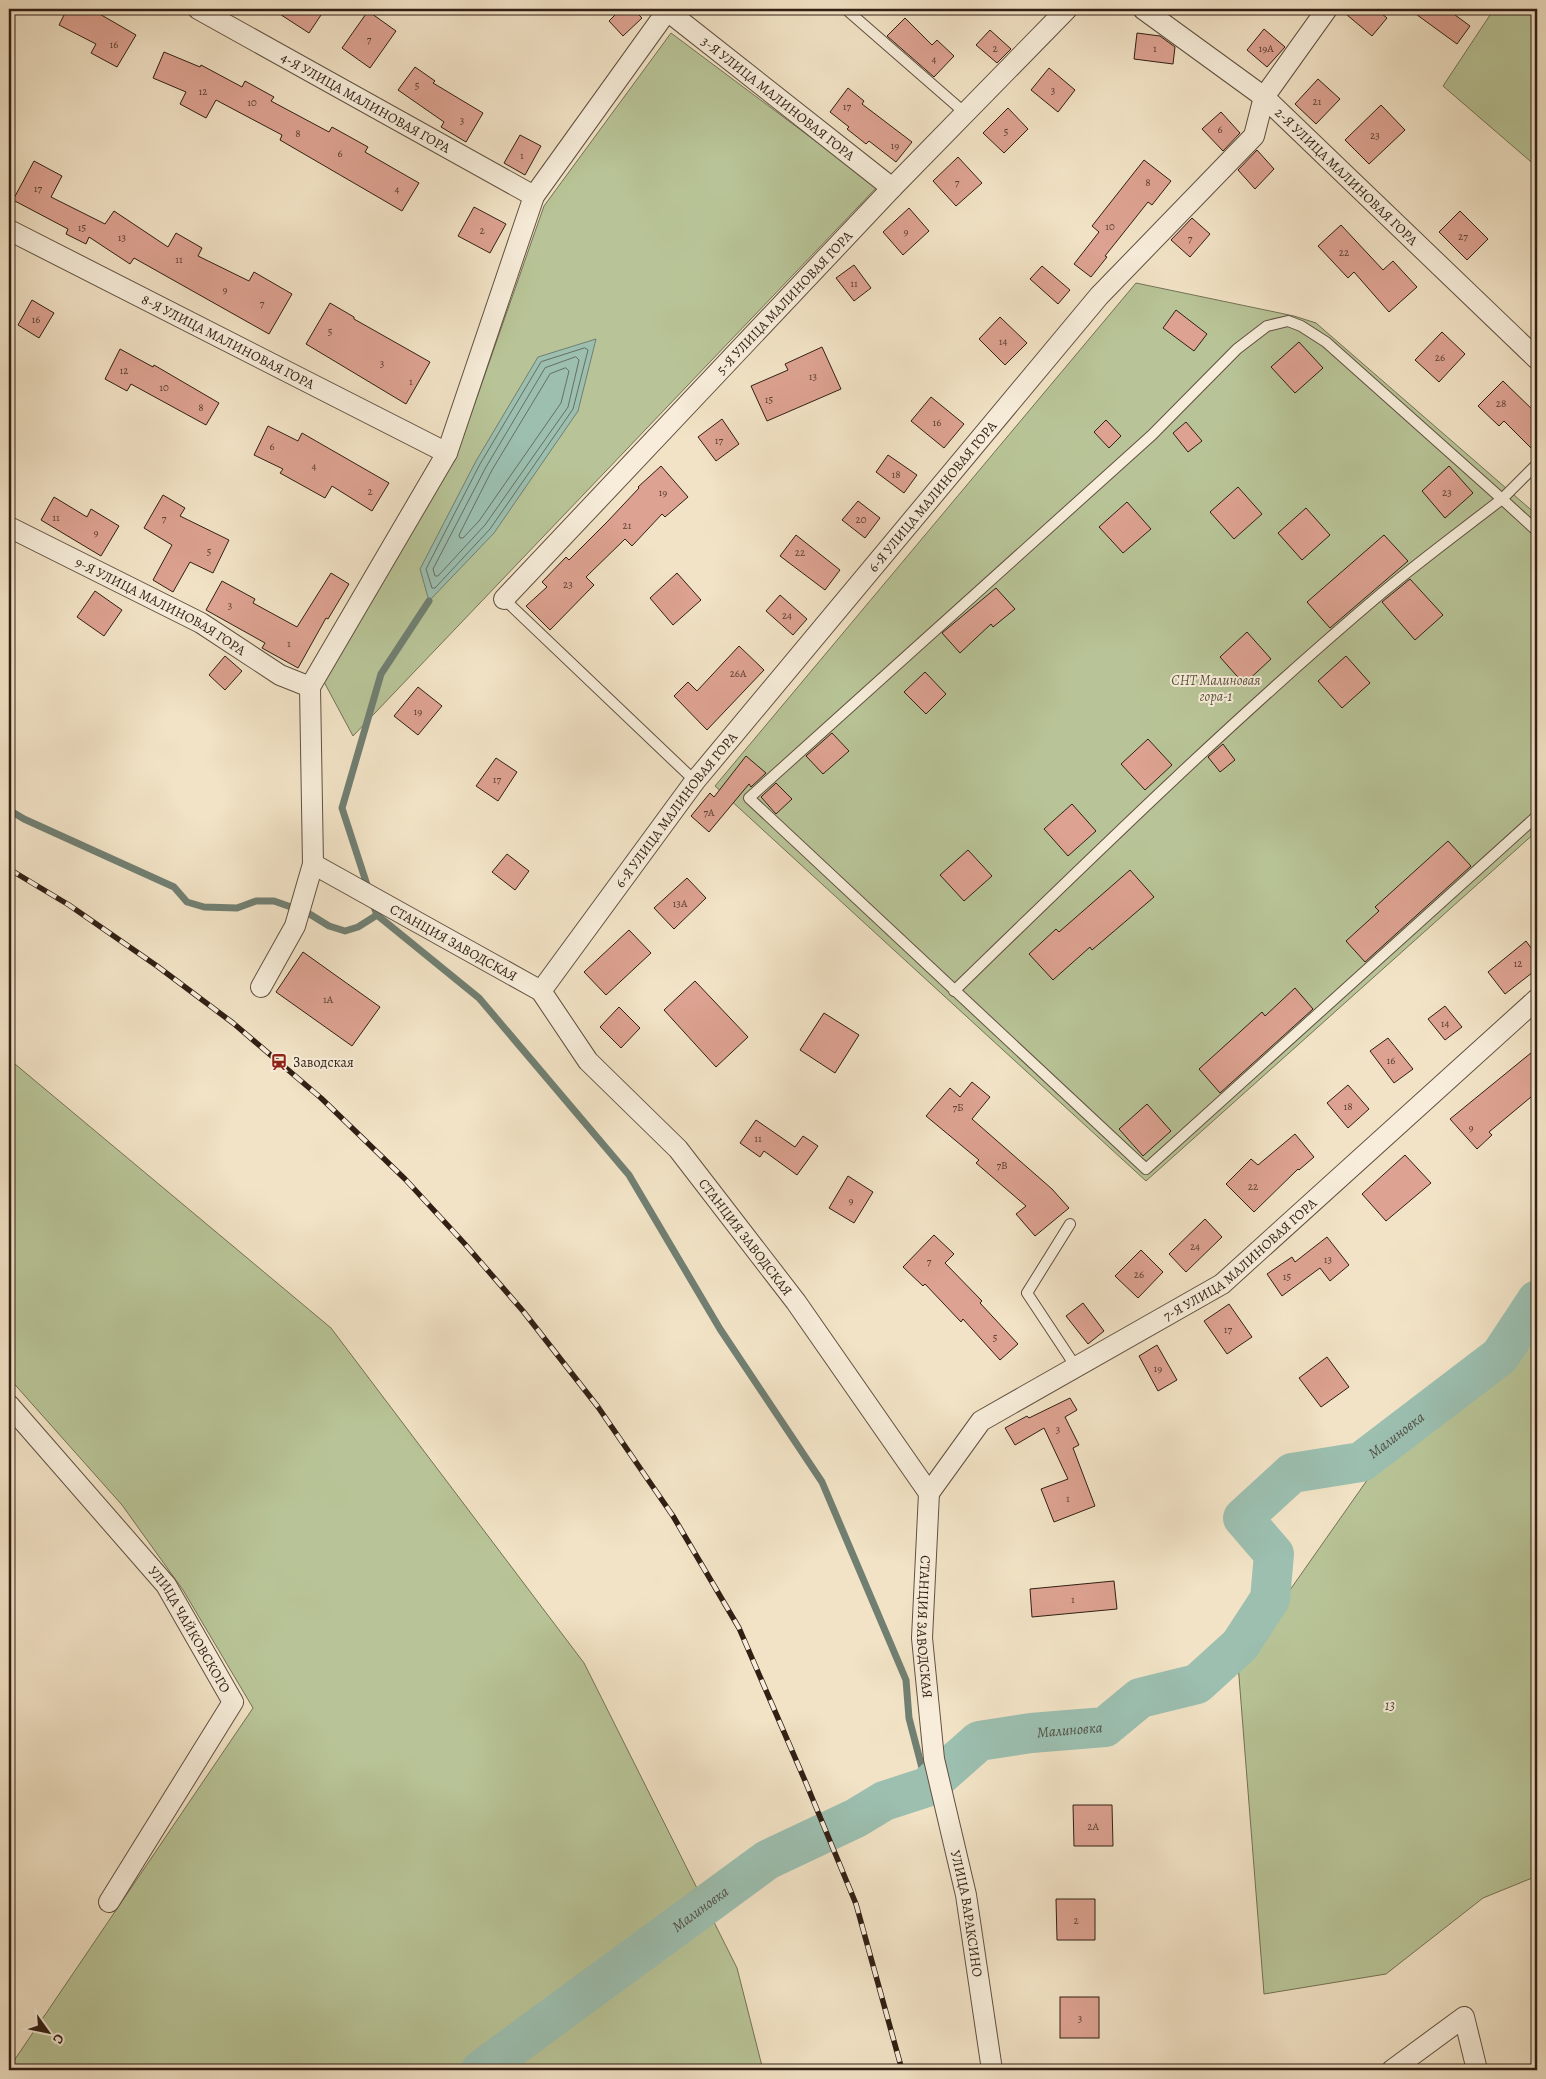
<svg xmlns="http://www.w3.org/2000/svg" width="1546" height="2079" font-family="Alegreya,serif">
<rect width="100%" height="100%" fill="#f2e3c6"/>
<filter id="stains"><feTurbulence type="fractalNoise" baseFrequency=".004" numOctaves="4"/><feColorMatrix values="0 0 0 0 .2 0 0 0 0 .09 0 0 0 0 .02 0 0 0 .5 -.17"/></filter>
<radialGradient id="worn" r=".72"><stop offset=".6" stop-color="#630" stop-opacity="0"/><stop offset="1" stop-color="#630" stop-opacity=".3"/></radialGradient>
<g fill="#b8c497" stroke="#747256">
<polygon points="1494,9 1537,9 1537,167 1443,86"/>
<polygon points="671,33 877,187 353,736 323,680 456,457 544,206"/>
<polygon points="1136,283 1294,316 1316,323 1537,515 1537,831 1146,1181 715,786"/>
<polygon points="9,1059 331,1328 584,1663 737,1968 763,2070 9,2070 9,2068 253,1708 183,1590 122,1505 9,1378"/>
<polygon points="1537,1302 1537,1876 1483,1898 1386,1974 1264,1994 1238,1664 1377,1466"/>
</g>
<polygon fill="#9cbfb0" stroke="#717f72" points="596,339 578,411 494,533 429,601 420,569 476,461 538,357"/>
<g fill="none" stroke-linecap="round" stroke-linejoin="round">
<g stroke="#666f62" stroke-width="1">
<polygon points="585,348 588,350 573,409 490,529 435,588 432,588 426,569 480,464 541,362"/>
<polygon points="576,357 579,360 568,407 485,525 438,576 435,576 433,569 486,467 545,368"/>
<polygon points="566,368 569,371 561,403 479,521 463,538 460,538 459,535 492,470 550,374"/>
</g>
<g stroke="#717f72" stroke-width="7">
<polyline points="9,810 24,819 174,887 187,902 204,907 237,908 256,901 274,901 308,913 329,926 345,931 358,927 377,915"/>
<polyline points="369,891 342,808 381,674 429,601"/>
<polyline points="372,901 377,915 479,998 629,1175 720,1329 822,1482 906,1680 909,1718 927,1787"/>
</g>
<path stroke="#9cbfb0" stroke-width="40" id="s1" d="M481 2070 767 1860 856 1818 884 1801 927 1787 979 1741 1031 1733 1105 1727 1140 1698 1197 1684 1240 1645 1270 1599 1274 1554 1243 1518 1292 1473 1361 1462 1500 1356 1537 1300"/>
</g>
<g fill="#dda291" stroke="#311f14">
<polygon points="67,9 91,9 136,35 117,67 91,53 96,44 59,25"/>
<polygon points="272,9 325,9 309,33"/>
<polygon points="621,9 633,9 642,18 623,36 609,21"/>
<polygon points="1340,9 1376,9 1387,18 1372,36"/>
<polygon points="1409,9 1447,9 1470,26 1457,44"/>
<polygon points="368,11 396,31 370,68 342,48"/>
<polygon points="905,18 932,45 937,40 954,56 934,77 887,36"/>
<polygon points="1264,29 1285,47 1267,67 1247,50"/>
<polygon points="990,30 1011,49 997,63 976,45"/>
<polygon points="1137,33 1160,36 1175,47 1173,64 1134,59"/>
<polygon points="164,52 200,67 201,65 242,87 245,81 274,97 271,101 329,132 332,127 368,147 365,152 419,183 402,211 280,140 282,135 216,100 206,118 180,104 186,92 153,78"/>
<polygon points="415,67 435,81 433,83 483,113 466,142 441,127 444,122 398,90"/>
<polygon points="1049,68 1075,90 1058,112 1031,90"/>
<polygon points="1318,79 1340,99 1316,124 1295,104"/>
<polygon points="848,88 864,101 862,104 912,142 896,162 869,141 866,144 847,129 849,127 830,112"/>
<polygon points="1381,105 1405,130 1369,164 1345,140"/>
<polygon points="1008,108 1028,129 1004,153 983,133"/>
<polygon points="1221,112 1240,133 1223,151 1202,129"/>
<polygon points="520,135 541,146 525,175 504,163"/>
<polygon points="1257,150 1274,169 1255,189 1238,170"/>
<polygon points="958,157 982,183 956,206 933,181"/>
<polygon points="1144,160 1171,181 1152,205 1148,202 1105,256 1107,257 1091,277 1074,264 1099,232 1092,226"/>
<polygon points="34,161 62,176 51,197 105,224 114,211 168,247 176,233 202,248 198,256 249,281 254,272 292,294 269,334 134,258 130,264 89,237 86,244 66,234 68,229 13,200"/>
<polygon points="474,207 506,224 490,253 458,236"/>
<polygon points="909,208 929,231 903,255 883,232"/>
<polygon points="1460,211 1488,239 1467,260 1439,232"/>
<polygon points="1192,218 1210,234 1190,257 1171,240"/>
<polygon points="1341,225 1383,270 1393,261 1417,287 1389,312 1354,272 1348,278 1318,246"/>
<polygon points="854,265 871,288 854,301 836,278"/>
<polygon points="1042,266 1070,290 1058,304 1030,279"/>
<polygon points="32,300 54,313 39,338 18,325"/>
<polygon points="330,303 354,317 354,319 430,362 406,404 306,344"/>
<polygon points="1176,310 1207,334 1194,351 1163,328"/>
<polygon points="1000,317 1027,343 1005,365 979,339"/>
<polygon points="1442,332 1465,354 1439,382 1415,360"/>
<polygon points="1299,342 1323,368 1295,393 1271,367"/>
<polygon points="822,347 841,389 767,421 751,386 788,370 785,364"/>
<polygon points="120,349 153,367 154,365 219,403 206,425 131,384 127,391 105,379"/>
<polygon points="1503,381 1537,414 1537,454 1504,421 1499,426 1478,406"/>
<polygon points="931,397 964,424 944,448 911,421"/>
<polygon points="722,419 739,444 716,461 698,437"/>
<polygon points="1106,420 1121,436 1109,448 1094,432"/>
<polygon points="1186,422 1202,441 1188,452 1173,433"/>
<polygon points="268,426 298,441 302,433 389,483 372,511 332,486 325,498 280,473 283,469 254,455"/>
<polygon points="888,455 917,475 904,493 876,472"/>
<polygon points="661,466 688,497 665,517 662,514 632,546 625,539 586,577 594,585 550,630 526,606 547,587 542,582 566,557 569,560 607,522 639,488 638,487"/>
<polygon points="1449,466 1473,493 1445,518 1422,491"/>
<polygon points="1238,487 1262,514 1234,539 1210,512"/>
<polygon points="163,495 185,508 180,516 229,540 213,573 190,562 173,592 153,580 172,545 144,528"/>
<polygon points="54,497 87,517 91,509 119,526 101,556 41,520"/>
<polygon points="858,501 880,518 865,538 842,520"/>
<polygon points="1127,502 1151,529 1123,553 1099,527"/>
<polygon points="1306,508 1330,535 1302,560 1278,533"/>
<polygon points="796,535 840,570 825,590 780,556"/>
<polygon points="1384,535 1408,561 1330,628 1307,602"/>
<polygon points="331,573 349,584 328,619 326,618 298,668 262,648 265,643 206,610 222,581 255,599 253,603 297,627"/>
<polygon points="677,573 701,600 673,625 650,598"/>
<polygon points="1410,579 1443,615 1415,640 1382,602"/>
<polygon points="996,588 1015,609 993,627 991,624 960,653 942,633"/>
<polygon points="95,591 122,610 104,636 77,617"/>
<polygon points="780,595 807,619 793,635 766,611"/>
<polygon points="1247,632 1271,659 1244,684 1220,657"/>
<polygon points="739,646 764,670 707,730 674,696 688,682 697,691"/>
<polygon points="225,656 242,671 225,690 209,675"/>
<polygon points="1346,656 1370,683 1342,708 1318,681"/>
<polygon points="925,672 946,694 926,714 904,692"/>
<polygon points="418,687 442,706 418,735 394,716"/>
<polygon points="832,733 849,751 823,774 806,756"/>
<polygon points="1148,739 1172,765 1145,790 1121,764"/>
<polygon points="1223,744 1235,760 1220,772 1208,757"/>
<polygon points="746,756 766,773 751,787 749,784 709,832 691,816 710,793 714,797"/>
<polygon points="496,758 517,772 498,801 476,786"/>
<polygon points="776,783 792,799 776,814 761,797"/>
<polygon points="1072,804 1096,831 1068,856 1044,829"/>
<polygon points="1448,841 1471,866 1365,962 1346,941 1379,911 1375,907"/>
<polygon points="968,850 992,876 964,901 940,875"/>
<polygon points="507,854 529,871 515,890 492,872"/>
<polygon points="1130,870 1154,897 1092,950 1090,947 1053,980 1029,954 1056,929 1059,932"/>
<polygon points="687,878 706,898 674,929 654,908"/>
<polygon points="629,930 651,953 606,995 584,972"/>
<polygon points="1526,941 1537,956 1537,969 1505,994 1488,972"/>
<polygon points="303,952 380,1007 352,1046 276,992"/>
<polygon points="695,981 748,1037 716,1067 664,1010"/>
<polygon points="1295,988 1313,1009 1220,1093 1199,1069 1262,1012 1265,1016"/>
<polygon points="1445,1006 1462,1027 1445,1040 1428,1019"/>
<polygon points="619,1007 640,1028 621,1048 600,1027"/>
<polygon points="824,1013 859,1035 835,1073 800,1050"/>
<polygon points="1388,1038 1413,1069 1394,1083 1370,1051"/>
<polygon points="1537,1048 1537,1092 1489,1132 1492,1135 1477,1149 1450,1119"/>
<polygon points="972,1082 990,1097 972,1119 1052,1189 1069,1208 1035,1236 1016,1214 1026,1206 976,1163 979,1160 926,1116 950,1088 960,1097"/>
<polygon points="1348,1085 1369,1109 1348,1128 1327,1103"/>
<polygon points="1147,1104 1171,1131 1143,1156 1119,1129"/>
<polygon points="756,1120 795,1147 803,1136 818,1146 797,1175 764,1151 760,1157 740,1143"/>
<polygon points="1295,1134 1314,1157 1299,1170 1298,1169 1254,1212 1226,1184 1251,1159 1258,1165"/>
<polygon points="1405,1155 1431,1183 1386,1221 1362,1194"/>
<polygon points="848,1176 873,1192 854,1223 829,1208"/>
<polygon points="1205,1219 1222,1237 1186,1272 1169,1254"/>
<polygon points="934,1235 954,1254 945,1263 982,1301 980,1303 1018,1344 1000,1360 963,1319 961,1322 925,1284 923,1286 903,1267"/>
<polygon points="1327,1237 1349,1265 1330,1281 1320,1268 1282,1296 1267,1274 1292,1257 1295,1262"/>
<polygon points="1141,1250 1163,1272 1138,1298 1115,1276"/>
<polygon points="1083,1303 1104,1331 1088,1344 1066,1316"/>
<polygon points="1229,1304 1252,1337 1227,1354 1204,1321"/>
<polygon points="1157,1345 1177,1380 1158,1391 1139,1356"/>
<polygon points="1327,1357 1349,1387 1321,1407 1299,1378"/>
<polygon points="1070,1398 1077,1410 1065,1417 1079,1445 1073,1448 1095,1506 1054,1522 1041,1489 1068,1479 1044,1428 1015,1445 1005,1428 1027,1416 1029,1418"/>
<polygon points="1114,1581 1117,1609 1032,1617 1030,1589"/>
<polygon points="1073,1805 1112,1805 1113,1846 1074,1846"/>
<polygon points="1056,1899 1095,1899 1095,1940 1057,1940"/>
<rect x="1060" y="1997" width="39" height="41"/>
</g>
<g fill="none" stroke-linecap="round" stroke-linejoin="round">
<g stroke="#615040" stroke-width="12">
<g id="service">
<polyline points="848,11 965,113"/>
<polyline points="1537,464 1502,499 1326,342 1301,326 1288,321 1267,326 1237,349 1152,435 749,798 1146,1169 1537,816"/>
<polyline points="504,599 695,781"/>
<path d="M954 991C1094 855 1234 718 1383 592 1421 560 1462 530 1502 499L1537 531"/>
<polyline points="1070,1224 1027,1293 1076,1367"/>
</g>
</g>
<g stroke="#615040" stroke-width="22">
<g id="minor">
<path id="s2" d="M198 9 534 196"/>
<path id="s3" d="M665 9 892 188"/>
<path id="s4" d="M1143 9 1264 97 1537 359"/>
<path id="s5" d="M9 230 447 453"/>
<path id="s6" d="M9 527 201 623 280 675 310 687"/>
<path id="s7" d="M504 599 892 188 1067 9"/>
<path id="s8" d="M313 864 541 991 588 1061 678 1149 796 1302 929 1493 922 1638 934 1759 966 1895 992 2070"/>
<polyline points="261,987 295,926 313,864 310,687 447,453 534,196 667,11"/>
<path id="s9" d="M541 991 695 781 1099 296 1254 136 1264 97 1327 9"/>
<path id="s10" d="M9 1405 166 1585 233 1702 109 1902"/>
<path id="s11" d="M929 1493 981 1421 1222 1284 1537 999"/>
<polyline points="1392,2070 1464,2017 1477,2070"/>
</g>
</g>
<use href="#service" stroke="#f7edda" stroke-width="10"/>
<use href="#minor" stroke="#f7edda" stroke-width="20"/>
<g stroke="#311f14" stroke-width="5.5">
<polyline id="rail" points="9,869 69,905 157,966 233,1023 321,1098 405,1179 464,1243 523,1311 598,1407 673,1516 739,1628 806,1783 856,1904 902,2070"/>
</g>
<use href="#rail" stroke="#f7edda" stroke-width="4" stroke-dasharray="11" stroke-linecap="butt"/>
</g>
<defs>
<g id="station-bare" transform="scale(1.35)"><path d="M-3-6H3Q5-6 5-4V2Q5 4 3 4L4.5 6H3L1.5 4h-3L-3 6H-4.5L-3 4Q-5 4-5 2V-4Q-5-6-3-6ZM-3.5-4v3h7v-3ZM-3.5 1v1.5H-2V1ZM2 1v1.5H3.5V1Z" fill="#8f2418" stroke="#f7edda" stroke-width="2.5" paint-order="stroke"/></g>
</defs>
<g fill-rule="evenodd">
<use href="#station-bare" x="279" y="1062"/>
</g>
<g text-anchor="middle" stroke-width="4" stroke-linejoin="round" paint-order="stroke">
<g font-size="11" fill="#5c4033">
<text x="369" y="43">7</text>
<text x="114" y="48">16</text>
<text x="995" y="52">2</text>
<text x="1155" y="52">1</text>
<text x="1266" y="52">19А</text>
<text x="934" y="63">4</text>
<text x="417" y="89">5</text>
<text x="1053" y="94">3</text>
<text x="203" y="95">12</text>
<text x="1317" y="105">21</text>
<text x="252" y="106">10</text>
<text x="847" y="110">17</text>
<text x="462" y="124">3</text>
<text x="1220" y="133">6</text>
<text x="1006" y="135">5</text>
<text x="298" y="137">8</text>
<text x="1375" y="139">23</text>
<text x="895" y="149">19</text>
<text x="340" y="157">6</text>
<text x="522" y="159">1</text>
<text x="957" y="186">7</text>
<text x="1148" y="186">8</text>
<text x="38" y="192">17</text>
<text x="397" y="193">4</text>
<text x="1110" y="230">10</text>
<text x="82" y="231">15</text>
<text x="482" y="234">2</text>
<text x="906" y="235">9</text>
<text x="1463" y="240">27</text>
<text x="122" y="241">13</text>
<text x="1190" y="242">7</text>
<text x="1344" y="256">22</text>
<text x="179" y="263">11</text>
<text x="854" y="287">11</text>
<text x="225" y="293">9</text>
<text x="262" y="307">7</text>
<text x="36" y="323">16</text>
<text x="330" y="335">5</text>
<text x="1003" y="345">14</text>
<text x="1440" y="361">26</text>
<text x="382" y="367">3</text>
<text x="124" y="374">12</text>
<text x="813" y="380">13</text>
<text x="411" y="385">1</text>
<text x="164" y="391">10</text>
<text x="769" y="403">15</text>
<text x="1501" y="407">28</text>
<text x="201" y="411">8</text>
<text x="937" y="426">16</text>
<text x="719" y="444">17</text>
<text x="272" y="450">6</text>
<text x="314" y="470">4</text>
<text x="896" y="478">18</text>
<text x="370" y="495">2</text>
<text x="663" y="496">19</text>
<text x="1447" y="496">23</text>
<text x="56" y="521">11</text>
<text x="164" y="522">7</text>
<text x="861" y="523">20</text>
<text x="627" y="529">21</text>
<text x="96" y="536">9</text>
<text x="209" y="555">5</text>
<text x="800" y="556">22</text>
<text x="568" y="588">23</text>
<text x="230" y="609">3</text>
<text x="787" y="619">24</text>
<text x="289" y="647">1</text>
<text x="738" y="677">26А</text>
<text x="418" y="715">19</text>
<text x="497" y="783">17</text>
<text x="709" y="816">7А</text>
<text x="680" y="907">13А</text>
<text x="1518" y="967">12</text>
<text x="328" y="1003">1А</text>
<text x="1445" y="1027">14</text>
<text x="1391" y="1064">16</text>
<text x="1348" y="1110">18</text>
<text x="958" y="1111">7Б</text>
<text x="1471" y="1131">9</text>
<text x="758" y="1142">11</text>
<text x="1002" y="1169">7В</text>
<text x="1253" y="1190">22</text>
<text x="851" y="1204">9</text>
<text x="1195" y="1250">24</text>
<text x="1328" y="1263">13</text>
<text x="929" y="1265">7</text>
<text x="1139" y="1278">26</text>
<text x="1287" y="1280">15</text>
<text x="1228" y="1333">17</text>
<text x="995" y="1341">5</text>
<text x="1158" y="1372">19</text>
<text x="1058" y="1433">3</text>
<text x="1068" y="1502">1</text>
<text x="1073" y="1603">1</text>
<text x="1093" y="1830">2А</text>
<text x="1076" y="1924">2</text>
<text x="1080" y="2022">3</text>
</g>
<g font-size="14" fill="#311f14" stroke="#f7edda">
<text dy="5" stroke="none"><textPath href="#s3" startOffset="144">3-Я УЛИЦА МАЛИНОВАЯ ГОРА</textPath></text>
<text dy="5" stroke="none"><textPath href="#s2" startOffset="192">4-Я УЛИЦА МАЛИНОВАЯ ГОРА</textPath></text>
<text dy="5" stroke="none"><textPath href="#s4" startOffset="264">2-Я УЛИЦА МАЛИНОВАЯ ГОРА</textPath></text>
<text dy="5" stroke="none"><textPath href="#s7" startOffset="408">5-Я УЛИЦА МАЛИНОВАЯ ГОРА</textPath></text>
<text dy="5" stroke="none"><textPath href="#s5" startOffset="246">8-Я УЛИЦА МАЛИНОВАЯ ГОРА</textPath></text>
<text dy="5" stroke="none"><textPath href="#s9" startOffset="631">6-Я УЛИЦА МАЛИНОВАЯ ГОРА</textPath></text>
<text dy="5" stroke="none"><textPath href="#s6" startOffset="171">9-Я УЛИЦА МАЛИНОВАЯ ГОРА</textPath></text>
<text dy="5" stroke="none"><textPath href="#s9" startOffset="226">6-Я УЛИЦА МАЛИНОВАЯ ГОРА</textPath></text>
<text dy="5" stroke="none"><textPath href="#s8" startOffset="161">СТАНЦИЯ ЗАВОДСКАЯ</textPath></text>
<text dy="5" stroke="none"><textPath href="#s8" startOffset="582">СТАНЦИЯ ЗАВОДСКАЯ</textPath></text>
<text dy="5" stroke="none"><textPath href="#s11" startOffset="395">7-Я УЛИЦА МАЛИНОВАЯ ГОРА</textPath></text>
<text dy="5" stroke="none"><textPath href="#s8" startOffset="1031">СТАНЦИЯ ЗАВОДСКАЯ</textPath></text>
<text dy="5" stroke="none"><textPath href="#s10" startOffset="289">УЛИЦА ЧАЙКОВСКОГО</textPath></text>
<text dy="5" stroke="none"><textPath href="#s8" startOffset="1322">УЛИЦА ВАРАКСИНО</textPath></text>
</g>
<g font-size="14" font-style="italic" fill="#5a513b" stroke="#f7edda">
<text x="1216" y="685">СНТ Малиновая<tspan x="1216" dy="16">гора-1</tspan></text>
<text x="1390" y="1710">13</text>
</g>
<g font-size="14" fill="#311f14" stroke="#f7edda" text-anchor="start">
<text x="293" y="1067">Заводская</text>
</g>
<g font-size="15" font-style="italic" fill="#514f43" stroke="#f7edda">
<text dy="5" stroke="none"><textPath href="#s1" startOffset="1218">Малиновка</textPath></text>
<text dy="5" stroke="none"><textPath href="#s1" startOffset="692">Малиновка</textPath></text>
<text dy="5" stroke="none"><textPath href="#s1" startOffset="272">Малиновка</textPath></text>
</g>
</g>
<rect width="1546" height="2079" fill="none" stroke="#f2e3c6" stroke-width="30"/>
<rect x="10" y="10" width="1526" height="2059" fill="none" stroke="#311f14" stroke-width="2.5"/>
<rect x="15" y="15" width="1516" height="2049" fill="none" stroke="#311f14"/>
<g transform="translate(48 2032) rotate(123)" stroke="#f7edda" stroke-width="4" paint-order="stroke">
<path d="M0-4L9 19L0 12L-9 19Z" fill="#311f14"/>
<text y="-8" font-size="14" font-weight="bold" text-anchor="middle" fill="#311f14">С</text>
</g>
<rect width="100%" height="100%" filter="url(#stains)"/>
<rect width="100%" height="100%" fill="url(#worn)"/>
</svg>
